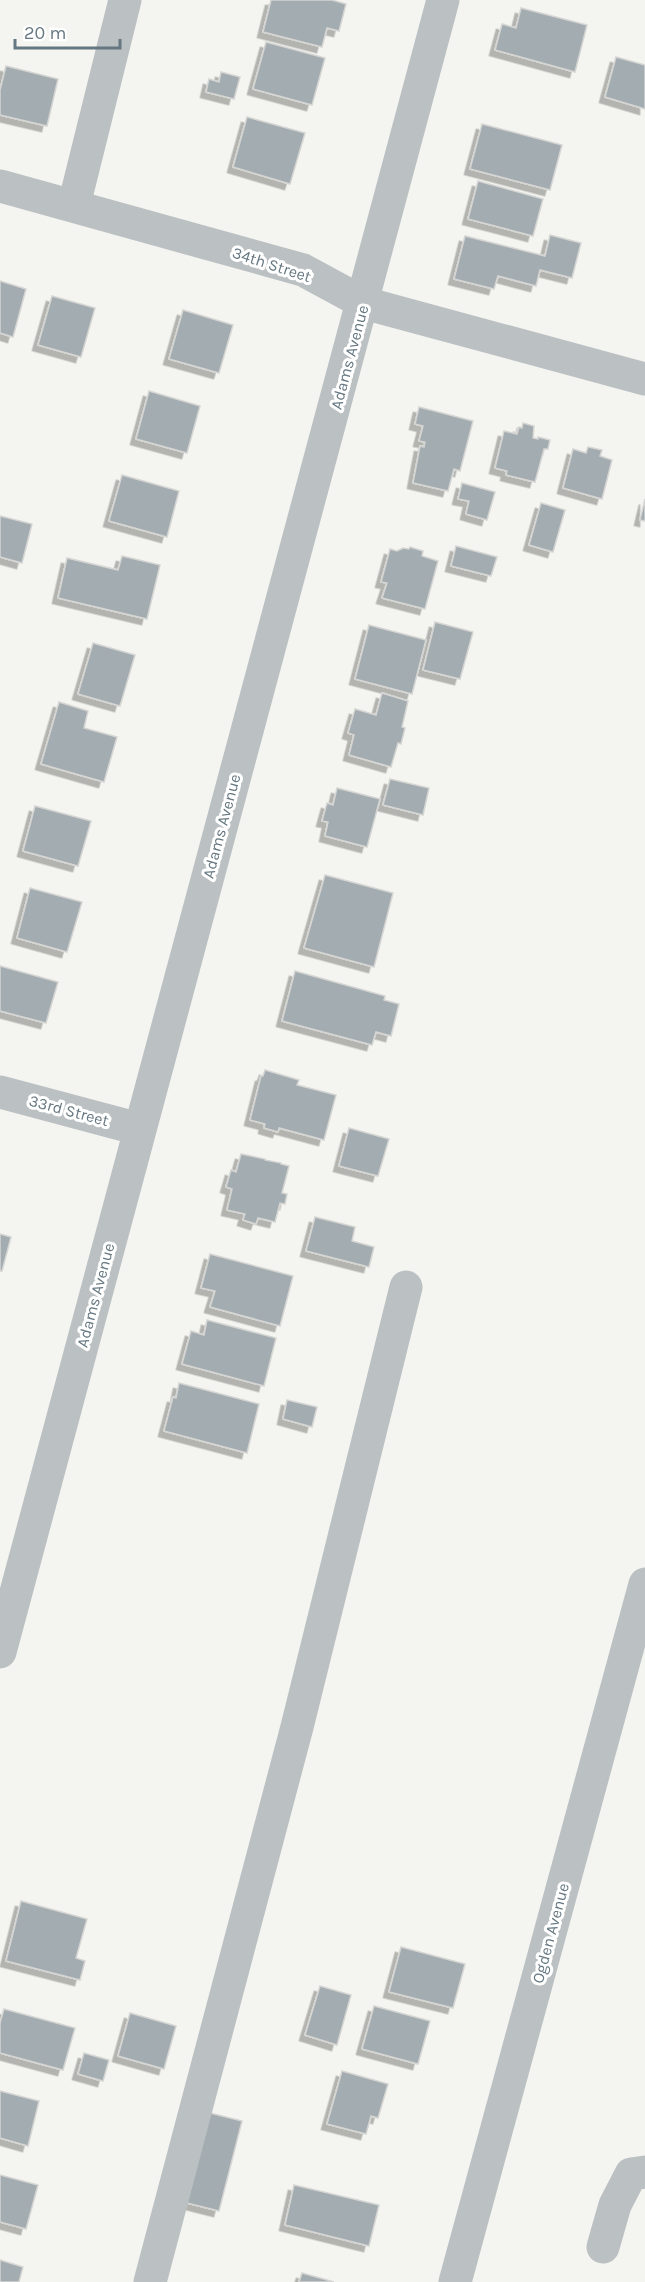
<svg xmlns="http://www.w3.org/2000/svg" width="645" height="2282" font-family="Karla,sans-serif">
<defs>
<filter id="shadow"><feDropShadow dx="-5.5" dy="5.5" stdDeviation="0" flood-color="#0004"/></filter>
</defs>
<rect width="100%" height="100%" fill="#f4f4f0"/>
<g fill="#a3acb0" stroke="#d5d5d3" stroke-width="1.5" filter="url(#shadow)">
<polygon points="271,0 332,0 346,4 339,31 327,28 322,47 263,32"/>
<polygon points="521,8 587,25 575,72 495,50 502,24 516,28"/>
<polygon points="266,42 325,58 312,105 253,89"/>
<polygon points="616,57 645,65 645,109 605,97"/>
<polygon points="6,66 58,79 47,126 0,115 0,90"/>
<polygon points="221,72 240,77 234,99 206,92 209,79 219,82"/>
<polygon points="247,117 305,133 290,184 233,167"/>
<polygon points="482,124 562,145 550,190 470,169"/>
<polygon points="478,181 543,199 533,236 468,219"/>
<polygon points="550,235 581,243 572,278 540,270 536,286 498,276 494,289 454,279 465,236 545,256"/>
<polygon points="0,281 26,289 13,337 0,333"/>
<polygon points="52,296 95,308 81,357 38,345"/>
<polygon points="183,310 233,325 219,373 169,359"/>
<polygon points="149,391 200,406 187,453 136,439"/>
<polygon points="419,407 473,421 460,471 454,469 448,491 413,483 420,446 424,447 425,442 419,441 423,426 415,424"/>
<polygon points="523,423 534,426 533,438 538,439 538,437 550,440 548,449 544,449 535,482 506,475 507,471 495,468 504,431 517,434 519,427 522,428"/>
<polygon points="588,447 602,450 600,456 612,460 602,499 563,488 573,449 586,453"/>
<polygon points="122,475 179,491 167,537 109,521"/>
<polygon points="462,483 495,492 487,520 466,514 469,501 458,499"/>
<polygon points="645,499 645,521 640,520"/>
<polygon points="541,503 565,510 553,552 529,545"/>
<polygon points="0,516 32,524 22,563 0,557"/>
<polygon points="456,546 497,557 491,576 451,566"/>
<polygon points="410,547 423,551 422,556 438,561 425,609 382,598 387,583 381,582 390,549 397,551 403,548 409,549"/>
<polygon points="122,556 160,565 147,619 58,598 67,558 118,570"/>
<polygon points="435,622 473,632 460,679 423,670"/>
<polygon points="369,625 426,640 412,694 355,679"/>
<polygon points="93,643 135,655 120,706 78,694"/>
<polygon points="382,693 408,701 402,727 405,728 401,744 398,743 391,767 349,755 354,735 348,733 355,709 376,715"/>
<polygon points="59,702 88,711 84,728 117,737 104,782 41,764"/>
<polygon points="390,779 429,788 423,815 383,805"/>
<polygon points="337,788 380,799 367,847 325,836 328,822 322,821 327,803 333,805"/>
<polygon points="35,806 91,821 78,866 23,851"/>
<polygon points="325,875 393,893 374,967 304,948"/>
<polygon points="30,888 82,902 67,952 17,938"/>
<polygon points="0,966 58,982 46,1023 0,1011"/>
<polygon points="295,971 385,996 384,1000 399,1004 391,1036 376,1032 372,1045 282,1021"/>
<polygon points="265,1070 299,1080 297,1085 336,1095 324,1140 279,1128 278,1132 264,1128 265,1124 250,1120 261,1076 263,1076"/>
<polygon points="349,1128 389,1139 378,1176 339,1166"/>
<polygon points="241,1154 265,1159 265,1160 281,1163 281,1164 289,1166 282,1193 287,1194 285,1204 280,1203 275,1222 258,1218 256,1224 243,1220 245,1214 227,1210 232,1189 226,1187 231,1170 236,1172"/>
<polygon points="315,1217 355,1227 352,1241 374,1247 369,1267 306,1251"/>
<polygon points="0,1234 11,1237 2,1271 0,1271"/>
<polygon points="210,1254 293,1276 280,1326 210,1307 215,1291 201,1288"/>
<polygon points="207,1320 276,1338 264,1386 182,1364 191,1331 204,1335"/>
<polygon points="179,1383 259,1404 247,1453 164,1431 173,1397 176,1398"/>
<polygon points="287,1400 317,1407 312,1427 283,1419"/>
<polygon points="21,1901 87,1919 76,1958 85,1961 80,1980 6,1961"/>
<polygon points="401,1947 465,1964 453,2008 389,1992"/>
<polygon points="320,1986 351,1995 337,2045 305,2035"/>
<polygon points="374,2006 430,2021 418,2064 362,2049"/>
<polygon points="4,2009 75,2028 63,2070 0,2053 0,2023"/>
<polygon points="130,2013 176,2026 164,2069 118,2056"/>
<polygon points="84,2053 109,2060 103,2081 78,2074"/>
<polygon points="342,2071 388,2084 378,2118 371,2116 366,2134 327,2124"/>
<polygon points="0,2091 39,2101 28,2146 0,2138"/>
<polygon points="210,2113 242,2121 219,2211 187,2203"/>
<polygon points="0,2175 38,2185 26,2229 0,2222"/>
<polygon points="294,2185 379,2205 369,2246 285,2225"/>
<polygon points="0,2260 23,2267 19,2282 0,2282"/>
<polygon points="302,2273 334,2282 299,2282"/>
</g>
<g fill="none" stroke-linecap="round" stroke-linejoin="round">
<g stroke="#bbc0c2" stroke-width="33">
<polyline points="0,186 303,270 364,303 645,379"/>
<polyline points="74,205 125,0"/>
<polyline points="0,1092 139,1129"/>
<path d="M0 1652C146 1101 297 551 443 0"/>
<polyline points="603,2247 615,2205 631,2174 645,2172"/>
<polyline points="150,2282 297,1727 406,1287"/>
<polyline points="455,2282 645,1584"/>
</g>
</g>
<g text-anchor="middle" stroke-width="6" stroke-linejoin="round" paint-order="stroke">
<g font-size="16" fill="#657780" stroke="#fff">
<text transform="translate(272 264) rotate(18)" y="6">34th Street</text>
<text transform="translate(349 357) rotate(-75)" y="6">Adams Avenue</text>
<text transform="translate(221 826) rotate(-75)" y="6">Adams Avenue</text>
<text transform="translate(69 1110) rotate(15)" y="6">33rd Street</text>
<text transform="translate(95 1295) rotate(-75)" y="6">Adams Avenue</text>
<text transform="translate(550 1933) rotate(-75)" y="6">Ogden Avenue</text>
</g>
</g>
<path d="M15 39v9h105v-9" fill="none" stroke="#657780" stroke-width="3"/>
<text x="24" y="39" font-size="18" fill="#657780" stroke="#ffffff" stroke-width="4.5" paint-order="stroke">20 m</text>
</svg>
